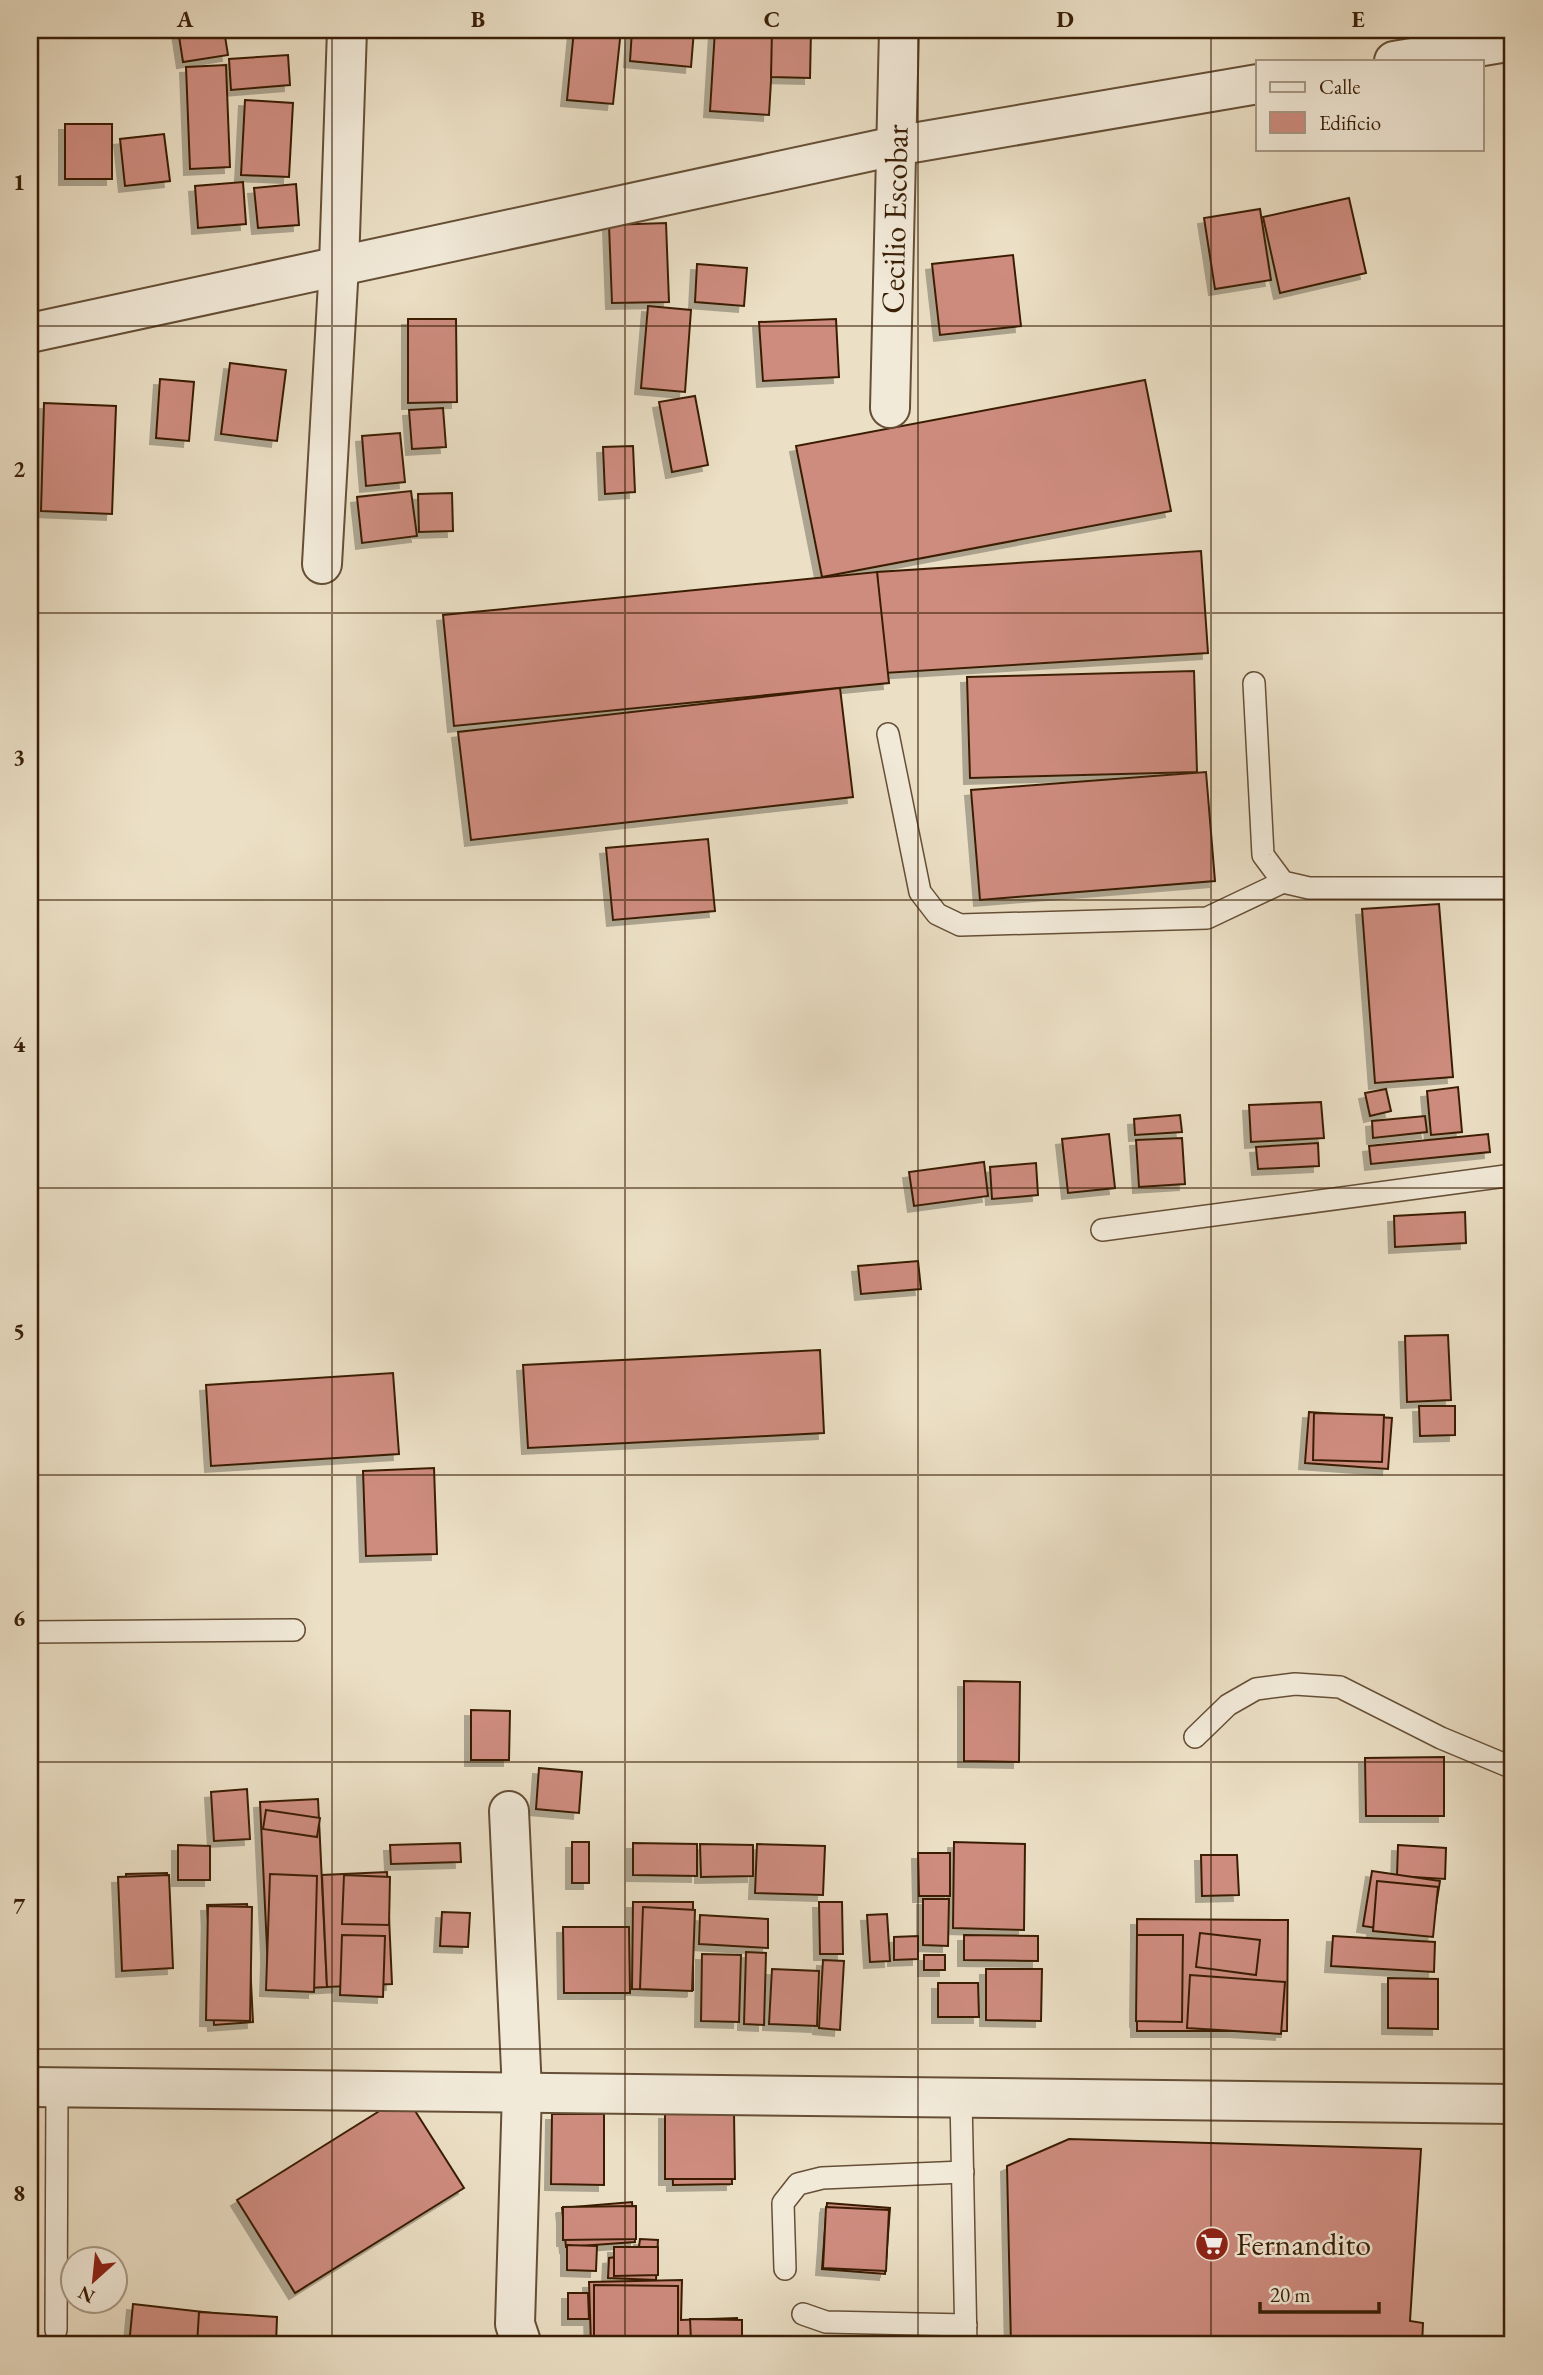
<svg xmlns="http://www.w3.org/2000/svg" width="1543" height="2375" font-family="'EB Garamond',serif">
<defs>
<filter id="shadow"><feDropShadow dx="-6" dy="6" stdDeviation="0" flood-color="#0004"/></filter>
</defs>
<rect width="100%" height="100%" fill="#ebdfc5"/>
<filter id="stains"><feTurbulence type="fractalNoise" baseFrequency=".00286" numOctaves="4"/><feColorMatrix values="0 0 0 0 .2 0 0 0 0 .09 0 0 0 0 .02 0 0 0 .5 -.17"/></filter>
<radialGradient id="worn" r=".72"><stop offset=".6" stop-color="#630" stop-opacity="0"/><stop offset="1" stop-color="#630" stop-opacity=".3"/></radialGradient>
<g fill="#ce8c7f" stroke="#3a1f06" stroke-width="2" filter="url(#shadow)">
<polygon points="178,30 224,30 228,55 183,62"/>
<polygon points="574,30 621,30 613,104 567,100"/>
<polygon points="632,30 694,30 691,67 630,61"/>
<polygon points="715,30 774,30 769,115 710,111"/>
<polygon points="772,30 811,30 810,78 771,77"/>
<polygon points="288,55 290,85 231,90 229,59"/>
<polygon points="226,65 230,167 190,169 186,67"/>
<polygon points="245,100 293,103 289,177 241,175"/>
<rect x="65" y="124" width="47" height="55"/>
<polygon points="164,134 170,181 125,186 120,139"/>
<polygon points="243,182 246,224 198,228 195,186"/>
<polygon points="296,184 299,225 258,228 254,188"/>
<polygon points="1349,198 1366,273 1280,293 1263,217"/>
<polygon points="1260,209 1271,280 1215,289 1204,218"/>
<polygon points="666,223 669,302 612,303 609,225"/>
<polygon points="1013,255 1021,326 940,335 932,264"/>
<polygon points="697,264 747,268 744,306 695,302"/>
<polygon points="648,306 691,310 685,392 641,388"/>
<polygon points="408,319 456,319 457,402 408,403"/>
<polygon points="836,319 839,377 763,381 759,322"/>
<polygon points="230,363 286,370 277,441 221,434"/>
<polygon points="160,379 194,382 189,441 156,438"/>
<polygon points="1145,380 1171,511 822,577 796,446"/>
<polygon points="695,396 708,465 672,472 659,402"/>
<polygon points="44,403 116,406 112,514 41,511"/>
<polygon points="443,408 446,447 412,449 409,410"/>
<polygon points="30,429 34,429 32,497 30,497"/>
<polygon points="400,433 405,482 366,486 362,436"/>
<polygon points="633,446 635,492 605,494 603,447"/>
<polygon points="411,491 417,536 362,543 357,497"/>
<polygon points="452,493 453,531 419,532 418,494"/>
<polygon points="1201,551 1208,653 884,673 877,572"/>
<polygon points="877,572 889,683 454,726 443,615"/>
<polygon points="1194,671 1197,772 970,778 967,677"/>
<polygon points="840,688 853,797 471,840 458,732"/>
<polygon points="1206,772 1215,881 980,900 971,790"/>
<polygon points="708,839 715,911 613,920 606,848"/>
<polygon points="1439,904 1453,1077 1375,1083 1362,909"/>
<polygon points="1458,1087 1462,1132 1431,1135 1427,1091"/>
<polygon points="1386,1089 1391,1111 1370,1116 1365,1093"/>
<polygon points="1321,1102 1324,1138 1251,1142 1249,1105"/>
<polygon points="1180,1115 1182,1132 1135,1135 1134,1119"/>
<polygon points="1425,1116 1427,1132 1373,1138 1372,1121"/>
<polygon points="1109,1134 1115,1188 1068,1193 1062,1139"/>
<polygon points="1488,1134 1490,1152 1371,1164 1369,1146"/>
<polygon points="1182,1138 1185,1184 1139,1187 1136,1140"/>
<polygon points="1318,1143 1319,1166 1258,1169 1256,1147"/>
<polygon points="984,1162 988,1196 914,1206 909,1172"/>
<polygon points="1036,1163 1038,1195 992,1199 990,1167"/>
<polygon points="1465,1212 1466,1243 1395,1247 1394,1216"/>
<polygon points="918,1261 921,1289 861,1294 858,1266"/>
<polygon points="1448,1335 1451,1400 1407,1402 1405,1336"/>
<polygon points="820,1350 824,1433 528,1448 523,1365"/>
<polygon points="393,1373 399,1454 211,1466 206,1385"/>
<polygon points="1419,1406 1455,1406 1455,1435 1420,1436"/>
<polygon points="1309,1412 1392,1418 1388,1469 1305,1463"/>
<polygon points="1314,1413 1384,1415 1382,1462 1313,1460"/>
<polygon points="434,1468 437,1554 366,1556 363,1471"/>
<polygon points="964,1681 1020,1682 1019,1762 964,1761"/>
<polygon points="471,1710 510,1711 509,1760 471,1760"/>
<polygon points="1444,1757 1444,1816 1366,1816 1365,1758"/>
<polygon points="539,1768 582,1772 579,1813 536,1809"/>
<polygon points="247,1789 250,1839 214,1841 211,1792"/>
<polygon points="318,1799 327,1987 269,1990 260,1802"/>
<polygon points="266,1810 320,1818 317,1837 263,1829"/>
<rect x="572" y="1842" width="17" height="41"/>
<polygon points="954,1842 1025,1844 1024,1930 953,1928"/>
<polygon points="460,1843 461,1862 391,1864 390,1845"/>
<polygon points="633,1843 697,1844 697,1876 633,1875"/>
<polygon points="700,1844 753,1845 753,1876 701,1877"/>
<polygon points="757,1844 825,1846 823,1895 755,1893"/>
<polygon points="178,1845 210,1846 210,1880 178,1880"/>
<polygon points="1398,1845 1446,1848 1445,1879 1397,1876"/>
<polygon points="918,1853 950,1853 950,1896 919,1896"/>
<polygon points="1201,1855 1237,1855 1239,1895 1202,1896"/>
<polygon points="1372,1871 1440,1881 1431,1936 1363,1926"/>
<polygon points="387,1872 392,1984 327,1987 322,1875"/>
<polygon points="167,1873 169,1925 127,1926 126,1874"/>
<polygon points="270,1874 317,1876 314,1992 266,1990"/>
<polygon points="169,1875 173,1968 122,1971 118,1877"/>
<polygon points="344,1875 390,1877 389,1925 342,1924"/>
<polygon points="1377,1881 1438,1887 1433,1937 1373,1931"/>
<polygon points="923,1899 949,1899 948,1946 923,1945"/>
<polygon points="633,1902 693,1902 693,1990 632,1989"/>
<polygon points="819,1902 842,1902 843,1954 820,1954"/>
<polygon points="247,1904 253,2022 214,2025 207,1905"/>
<polygon points="208,1906 252,1907 250,2021 206,2020"/>
<polygon points="643,1907 695,1910 692,1991 640,1989"/>
<polygon points="442,1912 470,1913 468,1947 440,1946"/>
<polygon points="887,1914 890,1961 870,1962 867,1915"/>
<polygon points="700,1915 768,1919 768,1948 699,1944"/>
<polygon points="1137,1919 1288,1920 1287,2031 1137,2031"/>
<polygon points="563,1927 629,1927 630,1993 564,1993"/>
<polygon points="1200,1933 1260,1940 1256,1975 1196,1967"/>
<polygon points="342,1935 385,1936 383,1997 340,1995"/>
<polygon points="964,1935 1038,1936 1038,1961 964,1960"/>
<polygon points="1137,1935 1183,1935 1182,2022 1136,2021"/>
<polygon points="918,1936 918,1959 894,1960 894,1937"/>
<polygon points="1333,1936 1435,1942 1434,1972 1331,1966"/>
<polygon points="746,1952 766,1953 764,2025 744,2024"/>
<polygon points="702,1954 741,1955 739,2022 701,2021"/>
<rect x="924" y="1955" width="21" height="15"/>
<polygon points="823,1960 844,1961 840,2030 819,2028"/>
<polygon points="772,1969 819,1971 817,2026 769,2024"/>
<polygon points="986,1969 1042,1969 1041,2021 986,2020"/>
<polygon points="1190,1975 1285,1982 1281,2034 1187,2028"/>
<polygon points="1388,1978 1438,1979 1438,2029 1388,2028"/>
<polygon points="938,1983 978,1983 979,2017 938,2017"/>
<polygon points="405,2095 464,2188 295,2293 237,2200"/>
<polygon points="730,2112 732,2184 673,2185 671,2114"/>
<polygon points="665,2113 734,2113 735,2179 665,2179"/>
<polygon points="552,2114 604,2114 604,2185 551,2184"/>
<polygon points="1069,2139 1421,2149 1410,2321 1423,2323 1422,2345 1011,2345 1007,2166"/>
<polygon points="632,2202 635,2242 566,2247 562,2208"/>
<polygon points="827,2203 890,2208 885,2274 822,2269"/>
<polygon points="636,2206 636,2239 563,2240 563,2207"/>
<polygon points="826,2207 889,2210 886,2271 823,2268"/>
<polygon points="640,2239 658,2240 656,2280 608,2278 609,2258 638,2254"/>
<polygon points="567,2245 597,2246 596,2271 567,2270"/>
<polygon points="614,2247 658,2247 658,2275 614,2276"/>
<polygon points="682,2280 681,2320 737,2318 737,2340 591,2345 589,2282"/>
<polygon points="594,2285 678,2286 678,2342 594,2342"/>
<polygon points="568,2293 588,2293 589,2319 568,2319"/>
<polygon points="133,2304 275,2320 273,2345 129,2345"/>
<polygon points="199,2312 277,2317 276,2345 197,2345"/>
<polygon points="690,2319 742,2320 742,2341 691,2341"/>
</g>
<g fill="none" stroke-linecap="round" stroke-linejoin="round">
<g stroke="#664f36" stroke-width="24">
<g id="service">
<polyline points="1254,683 1263,855 1283,882 1309,888 1513,888"/>
<polyline points="888,734 920,892 937,914 960,925 1207,918 1283,882"/>
<polyline points="1102,1230 1513,1175"/>
<polyline points="30,1632 294,1630"/>
<polyline points="1195,1737 1228,1705 1256,1689 1295,1684 1340,1687 1441,1738 1513,1768"/>
<polyline points="961,2097 966,2345"/>
<polyline points="785,2269 783,2203 798,2184 822,2178 963,2172"/>
<polyline points="803,2314 826,2322 966,2325"/>
<polyline points="56,2330 57,2087"/>
</g>
</g>
<g stroke="#664f36" stroke-width="42">
<g id="minor">
<polyline points="1394,61 1513,41"/>
<polyline points="30,333 895,146 1258,84"/>
<path id="s1" d="M890 408 899 30"/>
<polyline points="322,564 339,265 347,30"/>
<polyline points="509,1811 522,2091 515,2324 522,2345"/>
</g>
</g>
<g stroke="#664f36" stroke-width="42">
<polyline id="tertiary" points="30,2087 1513,2104"/>
</g>
<use href="#service" stroke="#f2ead9" stroke-width="21"/>
<use href="#minor" stroke="#f2ead9" stroke-width="38"/>
<use href="#tertiary" stroke="#f2ead9" stroke-width="38"/>
</g>
<path fill="none" stroke="#3a1f06" stroke-width="2" stroke-opacity="0.55" d="M332 30V2345M625 30V2345M918 30V2345M1211 30V2345M30 326H1513M30 613H1513M30 900H1513M30 1188H1513M30 1475H1513M30 1762H1513M30 2049H1513"/>
<defs>
<g id="supermarket-disc" transform="scale(1.75)"><circle r="9.5" fill="#8f2418" stroke="#f2ead9"/><path d="M-6-5.5h2.5l.6 2H6L4.5 2H-2.5L-4.4-4H-6ZM-1.5 3.2a1.3 1.3 0 1 0 .1 0ZM3 3.2a1.3 1.3 0 1 0 .1 0Z" fill="#fff"/></g>
</defs>
<g fill-rule="evenodd">
<use href="#supermarket-disc" x="1212" y="2244"/>
</g>
<g text-anchor="middle" stroke-width="5" stroke-linejoin="round" paint-order="stroke">
<g font-size="32" fill="#3a1f06" stroke="#f2ead9">
<text dy="11" stroke="none"><textPath href="#s1" startOffset="189">Cecilio Escobar</textPath></text>
</g>
<g font-size="32" fill="#3a1f06" stroke="#f2ead9" text-anchor="start">
<text x="1236" y="2255">Fernandito</text>
</g>
</g>
<rect width="1543" height="2375" fill="none" stroke="#ebdfc5" stroke-width="77"/>
<rect x="1256" y="60" width="228" height="91" fill="#f2ead9" stroke="#a89985" stroke-width="2"/>
<rect x="1270" y="82" width="35" height="10" fill="#f2ead9" stroke="#a89985" stroke-width="2"/>
<text x="1319" y="94" font-size="21" fill="#3a1f06">Calle</text>
<rect x="1270" y="112" width="35" height="21" fill="#ce8c7f" stroke="#a89985" stroke-width="2"/>
<text x="1319" y="130" font-size="21" fill="#3a1f06">Edificio</text>
<g transform="translate(94 2280) rotate(207)"><circle r="33" fill="#f2ead9" stroke="#a89985" stroke-width="2"/>
<path d="M0-5L12 26L0 18L-12 26Z" fill="#8f2418"/>
<text y="-10" font-size="19" font-weight="bold" text-anchor="middle" fill="#3a1f06">N</text>
</g>
<path d="M1260 2302v10h119v-10" fill="none" stroke="#3a1f06" stroke-width="3.5"/>
<text x="1270" y="2302" font-size="21" fill="#3a1f06" stroke="#f2ead9" stroke-width="5" paint-order="stroke">20 m</text>
<rect x="38" y="38" width="1466" height="2298" fill="none" stroke="#3a1f06" stroke-width="2.5"/>
<g font-size="23" text-anchor="middle" font-weight="bold" fill="#3a1f06">
<text x="185" y="27">A</text>
<text x="478" y="27">B</text>
<text x="772" y="27">C</text>
<text x="1065" y="27">D</text>
<text x="1358" y="27">E</text>
<text x="19" y="190">1</text>
<text x="19" y="477">2</text>
<text x="19" y="765">3</text>
<text x="19" y="1052">4</text>
<text x="19" y="1339">5</text>
<text x="19" y="1626">6</text>
<text x="19" y="1914">7</text>
<text x="19" y="2201">8</text>
</g>
<rect width="100%" height="100%" filter="url(#stains)"/>
<rect width="100%" height="100%" fill="url(#worn)"/>
</svg>
